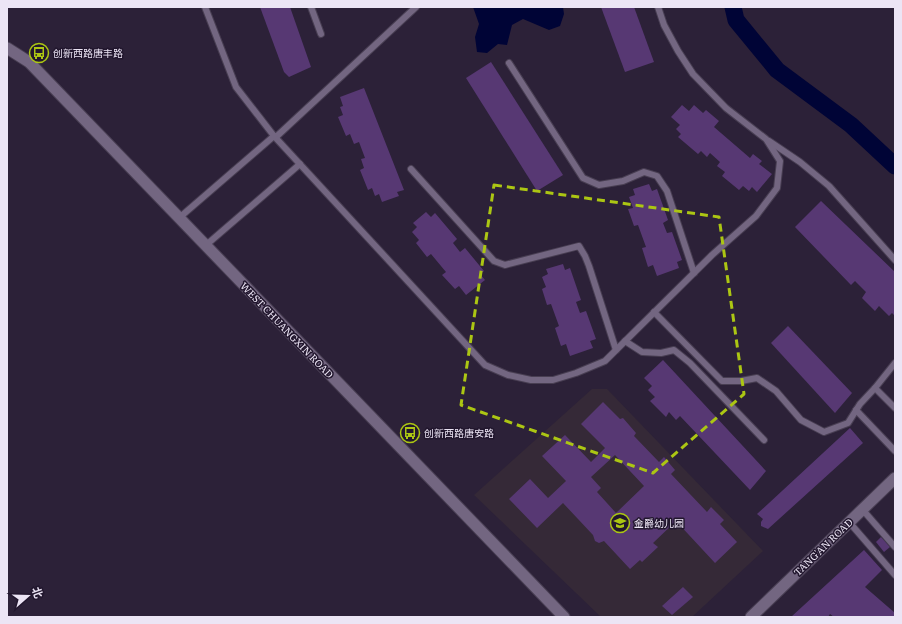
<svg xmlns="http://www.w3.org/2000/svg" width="902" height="624" font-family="Literata,'Noto Sans SC',serif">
<rect width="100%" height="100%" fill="#2c2138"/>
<polygon fill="#352937" points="592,389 607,389 763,551 692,617 601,617 474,495"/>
<polygon fill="#000436" points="473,7 563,7 564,14 560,26 549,30 523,19 512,25 507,45 498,44 487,53 477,52 475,37 479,24"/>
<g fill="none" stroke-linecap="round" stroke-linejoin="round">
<polyline stroke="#000436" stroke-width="17" points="733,7 736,20 777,70 851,125 895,166"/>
</g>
<g fill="#573873" fill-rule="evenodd">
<polygon points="260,7 290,7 311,67 289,77 284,72"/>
<polygon points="601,7 634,7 654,62 625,72"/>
<polygon points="491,62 563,175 537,191 466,78"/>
<polygon points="364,88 404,190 397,192 399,196 382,202 379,194 375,196 372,188 368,190 360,170 364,168 361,159 365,158 359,142 354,144 350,134 346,136 338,117 343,115 340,107 343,106 340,97"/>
<polygon points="682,105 689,111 694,105 703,113 706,110 719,121 714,127 750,158 753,154 762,161 759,164 772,174 757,192 752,187 749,191 743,186 739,190 722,176 725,172 717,166 720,162 710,153 707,157 701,151 698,154 678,137 681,134 676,129 680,125 671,117"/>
<polygon points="649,184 652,191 657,189 668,220 663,223 667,233 672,232 682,260 677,262 679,268 657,276 653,265 648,267 642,248 646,247 638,225 634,226 628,209 633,208 629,197 635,195 633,189"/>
<polygon points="821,201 895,272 895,316 892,313 889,316 879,306 875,311 862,298 866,292 855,281 851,285 795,227"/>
<polygon points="426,212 431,217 435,213 457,239 453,243 460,252 465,248 484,271 480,274 485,280 466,295 459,286 455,289 442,275 446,272 431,254 427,257 416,243 419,240 412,232 417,227 413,223"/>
<polygon points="563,264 565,270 570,268 581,300 576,302 580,313 586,311 596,339 590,341 593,348 570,356 566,344 561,346 555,328 559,326 551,304 547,305 542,289 546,287 542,277 548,274 546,269"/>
<polygon points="788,326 852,393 835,413 771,343"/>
<polygon points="663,360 766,471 750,490 680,416 676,420 669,412 666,417 650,401 655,397 648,390 652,386 644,378"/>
<path d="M603 402 620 419 623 418 636 433 634 436 659 462 664 457 675 470 671 474 707 512 711 507 724 520 720 524 737 542 715 563 676 521 653 543 658 547 642 562 640 560 630 569 604 541 599 543 595 541 593 535 563 503 537 528 509 499 530 479 548 498 566 481 542 456 565 435 591 462 605 448 581 424ZM615 455 644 486 616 513 597 492 601 488 591 477Z"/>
<polygon points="850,428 863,443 768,529 761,526 761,522 763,519 757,514"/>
<polygon points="881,537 890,547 884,552 876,542"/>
<polygon points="864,550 882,570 865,587 895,613 895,617 834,617 830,614 828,617 791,617"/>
<polygon points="683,587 693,597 672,615 662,606"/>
</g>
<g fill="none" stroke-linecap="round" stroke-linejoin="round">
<g stroke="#483e52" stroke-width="8">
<g id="service">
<polyline points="205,7 236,87 274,136 485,365 508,375 531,380 553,380 576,373 605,361 712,255 756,216 777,188 780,161 766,139 726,108 693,74 678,51 664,25 658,7"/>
<polyline points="311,7 321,34"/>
<polyline points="509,63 583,178 599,185 623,181 644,172 657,176 667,191 694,273"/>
<polyline points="276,137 416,7"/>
<polyline points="769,141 800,162 829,186 895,260"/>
<polyline points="411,169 494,261 505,265 579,246 585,256 589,266 616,350"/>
<polyline points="179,218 274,136"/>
<polyline points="205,246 300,164"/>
<polyline points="654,312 722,381 741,381 757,378 776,391 801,420 824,432 848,423 860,404 875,388 895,363"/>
<polyline points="625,341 642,352 661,353 674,350 690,363 764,440"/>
<polyline points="875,388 895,408"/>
<polyline points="856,410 895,451"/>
<polyline points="862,509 895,547"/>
<polyline points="849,522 895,575"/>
</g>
</g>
<g stroke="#483e52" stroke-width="13">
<g id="minor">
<polyline points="7,48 29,62 564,617"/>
<polyline points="751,617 895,478"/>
</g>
</g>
<use href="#service" stroke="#736681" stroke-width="6"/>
<use href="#minor" stroke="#736681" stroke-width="11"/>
</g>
<path fill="none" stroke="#acc613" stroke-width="3" stroke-dasharray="8 5" stroke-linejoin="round" d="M494 185 719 217 744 394 653 473 461 405Z"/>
<defs>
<g id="bus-ring" transform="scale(1)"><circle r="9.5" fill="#22172e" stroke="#acc613" stroke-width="1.5"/><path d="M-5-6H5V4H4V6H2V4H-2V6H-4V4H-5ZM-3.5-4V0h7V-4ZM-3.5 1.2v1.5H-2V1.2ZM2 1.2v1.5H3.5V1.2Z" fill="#acc613"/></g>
<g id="school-ring" transform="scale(1)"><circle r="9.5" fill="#22172e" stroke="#acc613" stroke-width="1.5"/><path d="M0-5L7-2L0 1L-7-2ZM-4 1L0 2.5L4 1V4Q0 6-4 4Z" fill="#acc613"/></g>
</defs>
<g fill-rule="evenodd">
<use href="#bus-ring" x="39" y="53"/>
<use href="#bus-ring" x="410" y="433"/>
<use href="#school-ring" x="620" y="523"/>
</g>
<g text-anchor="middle" stroke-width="3" stroke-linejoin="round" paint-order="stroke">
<g font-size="10" fill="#ece5f5" stroke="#22172e" text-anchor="start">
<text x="53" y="57">创新西路唐丰路</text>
<text x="424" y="437">创新西路唐安路</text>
<text x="634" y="527">金爵幼儿园</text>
</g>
<g font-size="10" fill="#ece5f5" stroke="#22172e">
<text transform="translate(287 330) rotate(46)" y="4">WEST CHUANGXIN ROAD</text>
<text transform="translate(823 547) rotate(-44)" y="4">TANG'AN ROAD</text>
</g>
</g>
<rect width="902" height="624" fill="none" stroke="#ece5f5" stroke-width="16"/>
<g transform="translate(28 596) rotate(70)" stroke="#22172e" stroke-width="3" paint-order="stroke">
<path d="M0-3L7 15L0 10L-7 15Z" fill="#ece5f5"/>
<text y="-6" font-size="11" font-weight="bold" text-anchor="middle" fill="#ece5f5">北</text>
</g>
</svg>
